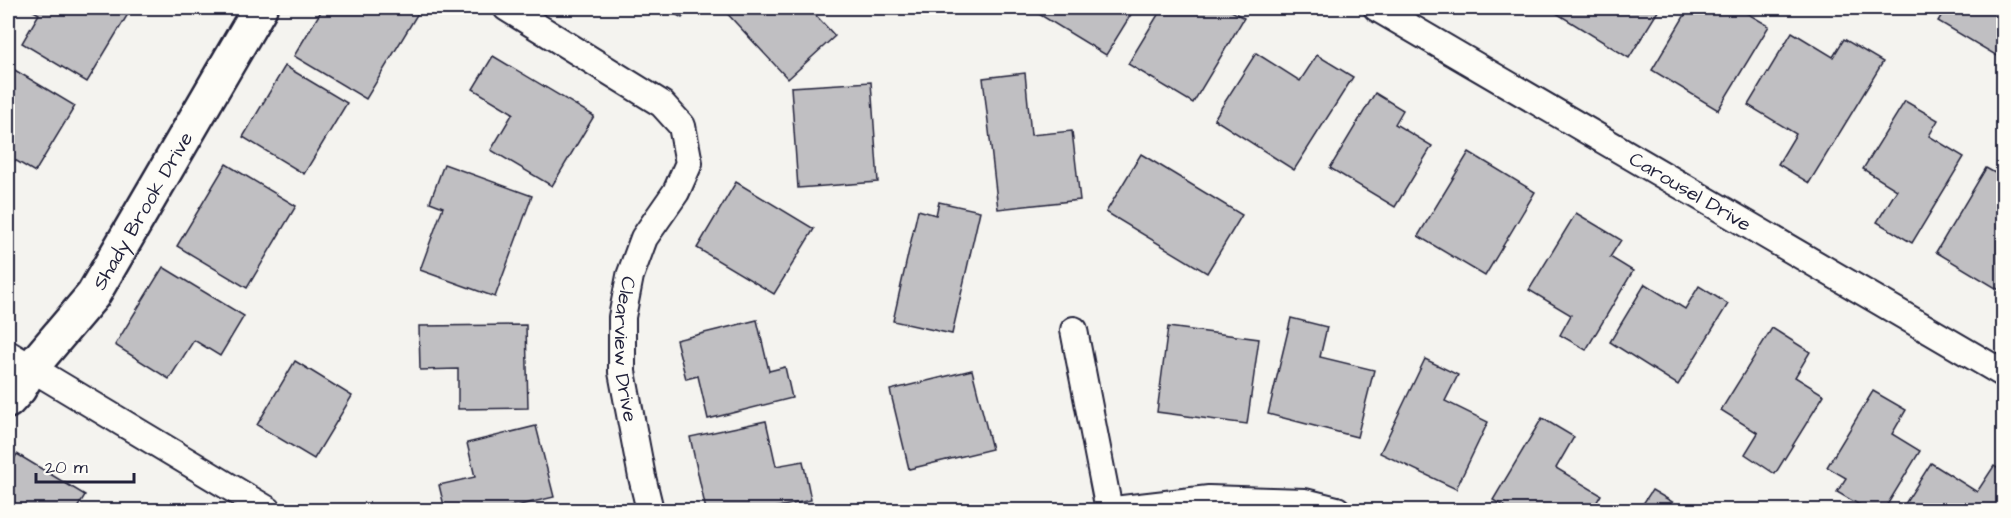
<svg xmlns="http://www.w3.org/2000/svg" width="2011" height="518" font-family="'Architects Daughter',sans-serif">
<rect width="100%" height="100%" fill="#f4f3ef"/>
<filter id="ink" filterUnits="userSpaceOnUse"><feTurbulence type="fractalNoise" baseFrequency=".0167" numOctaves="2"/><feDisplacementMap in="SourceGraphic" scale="12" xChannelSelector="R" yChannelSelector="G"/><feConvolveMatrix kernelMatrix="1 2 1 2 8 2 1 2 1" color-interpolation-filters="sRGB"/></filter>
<g filter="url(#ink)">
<g fill="#c0bfc2" stroke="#22223b" stroke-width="1.5">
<polygon points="28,8 117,8 128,14 87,82 22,43 39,14"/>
<polygon points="323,8 421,8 366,99 294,56"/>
<polygon points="665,8 689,8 682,18"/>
<polygon points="722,8 809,8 835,36 788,79"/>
<polygon points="1029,8 1135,8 1106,55"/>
<polygon points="1162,8 1226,8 1244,18 1193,103 1128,64"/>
<polygon points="1548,8 1660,8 1629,58"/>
<polygon points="1689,8 1738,8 1769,26 1718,110 1652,70"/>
<polygon points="1946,8 2004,8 2004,60 1938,21"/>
<polygon points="1792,32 1833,57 1844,39 1883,62 1809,183 1778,164 1796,134 1748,105"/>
<polygon points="1256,53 1300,81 1317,55 1353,77 1294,170 1214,119"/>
<polygon points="493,56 594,116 552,186 491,150 513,113 473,89"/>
<polygon points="8,66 75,106 35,172 8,156"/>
<polygon points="285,66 347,103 304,174 243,137"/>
<polygon points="1025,73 1031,135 1072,131 1080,200 998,209 983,78"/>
<polygon points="871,82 878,182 798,188 791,87"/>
<polygon points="1375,93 1403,110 1395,124 1432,146 1395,207 1330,168"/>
<polygon points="1905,101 1938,120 1929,136 1964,157 1912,243 1877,222 1897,190 1863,169"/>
<polygon points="1469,152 1535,192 1485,276 1418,236"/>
<polygon points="1141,154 1242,215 1207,273 1106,212"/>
<polygon points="226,164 296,206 247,288 177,246"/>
<polygon points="444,164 532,196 495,297 420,270 443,207 430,202"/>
<polygon points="1986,168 2004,178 2004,293 1936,252"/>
<polygon points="736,182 814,229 774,294 697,248"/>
<polygon points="939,202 980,211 952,334 893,321 918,210 936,215"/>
<polygon points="1576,213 1621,240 1610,257 1633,271 1586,350 1560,335 1571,315 1529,290"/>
<polygon points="163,267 244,316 220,356 194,340 169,379 115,345"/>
<polygon points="1645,284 1685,309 1699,286 1728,304 1678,385 1610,342"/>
<polygon points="1291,318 1327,327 1320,357 1374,370 1357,437 1268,414"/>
<polygon points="757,320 769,371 785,367 792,398 708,419 698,376 686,379 676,340"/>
<polygon points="526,325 528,408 458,409 458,369 420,370 419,326"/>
<polygon points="1168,327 1259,339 1247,424 1157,412"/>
<polygon points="1772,328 1810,352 1795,377 1824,395 1775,474 1745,454 1758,433 1721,410"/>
<polygon points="1425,359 1458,375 1445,401 1488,422 1456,489 1380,453"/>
<polygon points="295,361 352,396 314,459 257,425"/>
<polygon points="972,370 992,449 909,469 890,390"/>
<polygon points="1873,391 1906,410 1892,434 1920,451 1884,510 1868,510 1837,492 1846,478 1827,467"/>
<polygon points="1542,418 1574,437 1556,468 1601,495 1592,510 1510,510 1493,500"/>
<polygon points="766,421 776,466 803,461 811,500 765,510 706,510 690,437"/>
<polygon points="536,426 554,497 499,510 445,510 439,485 475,477 467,443"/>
<polygon points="17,454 85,495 76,510 8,510 8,469"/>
<polygon points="1931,463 1977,492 1994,466 2004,472 2004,510 1901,510"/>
<polygon points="1652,490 1686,510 1639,510"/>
</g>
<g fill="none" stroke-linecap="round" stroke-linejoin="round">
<g stroke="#22223b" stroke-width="30">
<g id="minor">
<path id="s1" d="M507 8 662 104 682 126 689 163 676 192 644 238 630 276 622 317V372L642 477 650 510"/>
<path id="s2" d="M1377 8 2004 374"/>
<polyline points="1074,330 1109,510"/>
<polyline points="8,354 268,510"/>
<polyline points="1114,510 1209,499 1305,502 1337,510"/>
</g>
</g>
<g stroke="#22223b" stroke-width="38">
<g id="tertiary">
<path id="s3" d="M8 401 19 389 31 368 93 295 260 8"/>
</g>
</g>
<use href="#minor" stroke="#fdfcf7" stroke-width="26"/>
<use href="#tertiary" stroke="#fdfcf7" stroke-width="33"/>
</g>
</g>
<g text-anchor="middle" stroke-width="4.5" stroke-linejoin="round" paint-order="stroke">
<g font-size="20" fill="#22223b" stroke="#fdfcf7">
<text dy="7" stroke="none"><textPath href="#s2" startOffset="363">Carousel Drive</textPath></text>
<text dy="7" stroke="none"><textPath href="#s3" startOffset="234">Shady Brook Drive</textPath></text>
<text dy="7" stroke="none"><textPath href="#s1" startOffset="452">Clearview Drive</textPath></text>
</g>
</g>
<rect width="2011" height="518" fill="none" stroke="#fdfcf7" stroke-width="30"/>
<rect x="15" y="15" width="1981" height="488" fill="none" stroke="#22223b" stroke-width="2" filter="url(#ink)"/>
<path d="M36 473v9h98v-9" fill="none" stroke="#22223b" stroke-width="3"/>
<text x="45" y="473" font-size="18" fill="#22223b" stroke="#fdfcf7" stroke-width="4.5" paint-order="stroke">20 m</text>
</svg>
